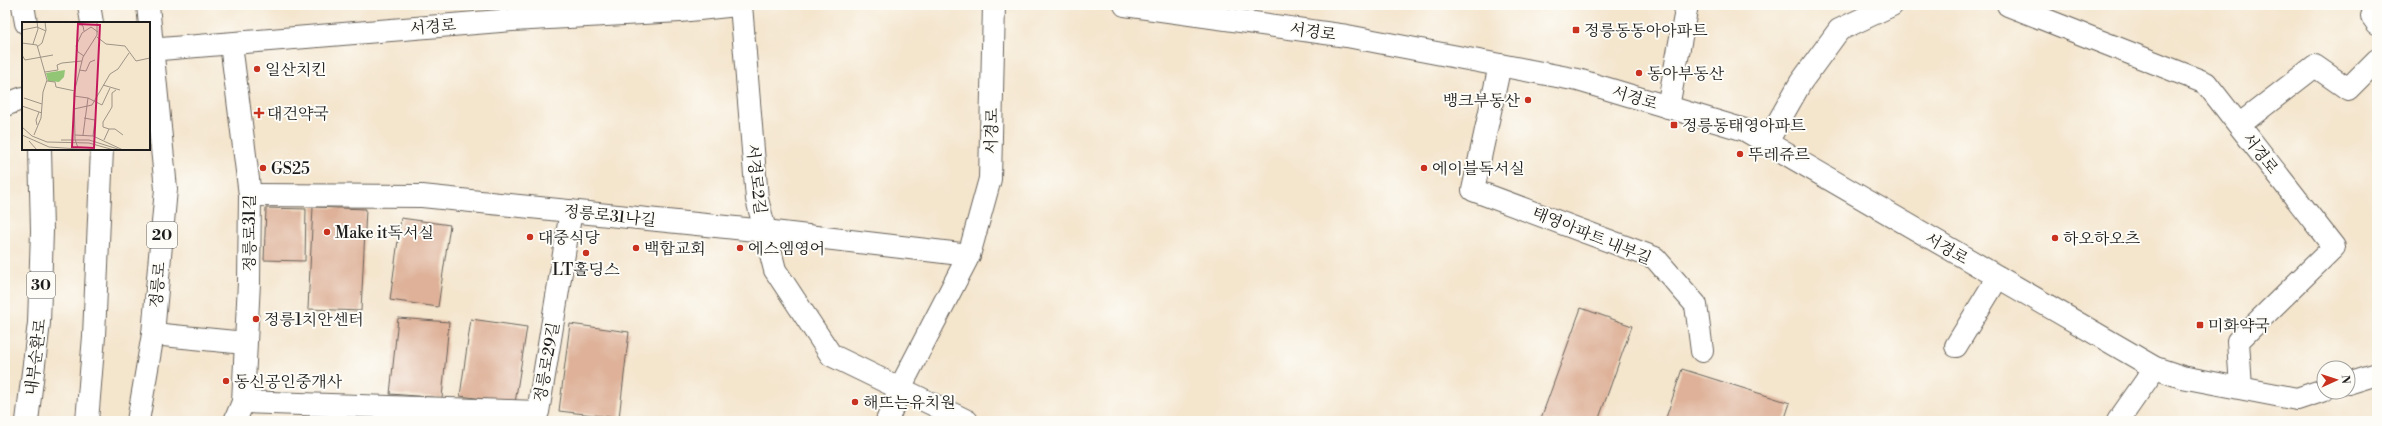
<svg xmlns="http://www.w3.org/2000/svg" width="2382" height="426" font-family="'Libre Bodoni','Noto Serif KR',serif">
<rect width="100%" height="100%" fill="#fdfcf7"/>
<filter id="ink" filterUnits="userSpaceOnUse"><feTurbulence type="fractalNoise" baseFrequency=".025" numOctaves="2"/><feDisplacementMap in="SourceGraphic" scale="8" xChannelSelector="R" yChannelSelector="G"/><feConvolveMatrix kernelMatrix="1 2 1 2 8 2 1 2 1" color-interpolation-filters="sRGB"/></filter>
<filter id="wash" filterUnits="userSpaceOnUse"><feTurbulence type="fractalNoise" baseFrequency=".012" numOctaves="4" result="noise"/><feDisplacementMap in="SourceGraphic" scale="16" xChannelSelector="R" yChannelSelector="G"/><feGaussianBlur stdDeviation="0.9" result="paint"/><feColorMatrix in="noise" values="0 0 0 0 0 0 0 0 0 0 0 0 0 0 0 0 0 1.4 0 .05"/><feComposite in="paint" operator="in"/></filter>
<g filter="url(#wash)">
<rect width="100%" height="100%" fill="#f4e5cd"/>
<g id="blocks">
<g fill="#deb198">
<polygon points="313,207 366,209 361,311 308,309"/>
<polygon points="266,208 306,209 305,261 264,260"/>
<polygon points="401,218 450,225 438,307 390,300"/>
<polygon points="1581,308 1632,326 1598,421 1540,421"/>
<polygon points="398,318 449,322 442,398 390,394"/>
<polygon points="471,319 527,327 515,403 460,396"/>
<polygon points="570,324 629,332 619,418 559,411"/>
<polygon points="1682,369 1790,403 1784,421 1665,421"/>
</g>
</g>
</g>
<g filter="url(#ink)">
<use href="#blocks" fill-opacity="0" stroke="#68625a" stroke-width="1"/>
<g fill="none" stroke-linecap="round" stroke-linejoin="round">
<g stroke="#68625a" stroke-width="24">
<g id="minor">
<polyline points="741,5 757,199 775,270 831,355 967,421"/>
<polyline points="2008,5 2206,83 2334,247 2238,341 2241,388"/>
<polyline points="2377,11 2372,16 2377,23"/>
<polyline points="231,44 250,195 249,282 243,402 235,421"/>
<polyline points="1500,65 1473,190 1655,258 1696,305 1702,351"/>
<polyline points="1668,107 1687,5"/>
<polyline points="2239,125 2315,66 2348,89 2377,60"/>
<polyline points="1767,142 1801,82 1839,30 1892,5"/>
<polyline points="250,195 422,196 765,231 969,255"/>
<polyline points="153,334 245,343"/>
<polyline points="1956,346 1998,277"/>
<polyline points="243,402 538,412 571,211"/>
<polyline points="887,421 900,388 969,255 990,179 994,5"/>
<polyline points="2118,421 2155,368"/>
</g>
</g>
<g stroke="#68625a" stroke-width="24">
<g id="tertiary">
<polyline points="1125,5 1347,36 1578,80 1745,130 2155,368 2182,377 2297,399 2324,390"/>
<polyline points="149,50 512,20 680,11 737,5"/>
<polyline points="5,105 23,98"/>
<polyline points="2348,383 2377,374"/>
</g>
</g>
<g stroke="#68625a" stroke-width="24">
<polyline id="primary" points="138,421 153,334 166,189 148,5"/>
</g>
<g stroke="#68625a" stroke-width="24">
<g id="trunk">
<polyline points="23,5 26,23"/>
<polyline points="89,5 92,23"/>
<polyline points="27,421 39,323 42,231 40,149"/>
<polyline points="87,421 94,336 102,149"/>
</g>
</g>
<use href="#minor" stroke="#fff" stroke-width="22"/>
<use href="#tertiary" stroke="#fff" stroke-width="22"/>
<use href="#primary" stroke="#fff" stroke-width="22"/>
<use href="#trunk" stroke="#fff" stroke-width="22"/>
</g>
</g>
<g fill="#c8321e" stroke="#fdfcf7" stroke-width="1.5">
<rect x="1572" y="26" width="8" height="8" rx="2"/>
<circle cx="257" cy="69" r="4"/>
<circle cx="1639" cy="73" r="4"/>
<circle cx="1528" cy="100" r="4"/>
<path d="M257 107h4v4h4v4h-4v4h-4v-4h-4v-4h4z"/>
<rect x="1670" y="121" width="8" height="8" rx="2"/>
<circle cx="1740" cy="154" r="4"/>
<circle cx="263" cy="168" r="4"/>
<circle cx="1424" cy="168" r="4"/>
<circle cx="327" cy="232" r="4"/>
<circle cx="530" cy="237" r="4"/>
<circle cx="2055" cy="238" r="4"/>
<circle cx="636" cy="248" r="4"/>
<circle cx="740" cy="248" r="4"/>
<circle cx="586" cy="253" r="4"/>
<circle cx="256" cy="319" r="4"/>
<rect x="2196" y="321" width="8" height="8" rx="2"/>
<circle cx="226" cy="381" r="4"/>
<circle cx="855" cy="402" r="4"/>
</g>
<g text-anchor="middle" stroke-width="4" stroke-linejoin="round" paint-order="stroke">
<g fill="#fdfcf7" stroke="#605f5e" stroke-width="1">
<rect x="147" y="222" width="30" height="26" rx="3"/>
<rect x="27" y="272" width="28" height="26" rx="3"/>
</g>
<g font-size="15" font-weight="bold" fill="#1c1c1c">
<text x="162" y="240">20</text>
<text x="41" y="290">30</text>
</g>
<g font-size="16" fill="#1c1c1c" stroke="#fdfcf7">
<text transform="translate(433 26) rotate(-5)" y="6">서경로</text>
<text transform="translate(1313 31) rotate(8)" y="6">서경로</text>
<text transform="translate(1635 97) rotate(17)" y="6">서경로</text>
<text transform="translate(991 131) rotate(-89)" y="6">서경로</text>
<text transform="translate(2261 153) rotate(52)" y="6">서경로</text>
<text transform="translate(757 179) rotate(83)" y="6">서경로2길</text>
<text transform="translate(610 215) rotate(6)" y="6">정릉로31나길</text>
<text transform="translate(249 233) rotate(-90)" y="6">정릉로31길</text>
<text transform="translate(1592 235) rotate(22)" y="6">태영아파트 내부길</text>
<text transform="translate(1947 248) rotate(30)" y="6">서경로</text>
<text transform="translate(157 285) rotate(-85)" y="6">정릉로</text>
<text transform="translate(35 357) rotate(-83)" y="6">내부순환로</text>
<text transform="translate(546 362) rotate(-80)" y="6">정릉로29길</text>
</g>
<g font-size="16" fill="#1c1c1c" stroke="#fdfcf7" text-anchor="start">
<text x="1584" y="36">정릉동동아아파트</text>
<text x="265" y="75">일산치킨</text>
<text x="1647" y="79">동아부동산</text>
<text x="1520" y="106" text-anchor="end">뱅크부동산</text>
<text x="267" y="119">대건약국</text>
<text x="1682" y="131">정릉동태영아파트</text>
<text x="1748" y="160">뚜레쥬르</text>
<text x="271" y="174">GS25</text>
<text x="1432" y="174">에이블독서실</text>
<text x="335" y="238">Make it독서실</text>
<text x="538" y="243">대중식당</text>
<text x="2063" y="244">하오하오츠</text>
<text x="644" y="254">백합교회</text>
<text x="748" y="254">에스엠영어</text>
<text x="586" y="275" text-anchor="middle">LT홀딩스</text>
<text x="264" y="325">정릉1치안센터</text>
<text x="2208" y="331">미화약국</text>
<text x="234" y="387">동신공인중개사</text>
<text x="863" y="408">해뜨는유치원</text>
</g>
</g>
<g transform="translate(22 22)">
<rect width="128" height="128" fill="#f4e5cd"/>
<path d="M43 48 42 55 37 60 26 59 24 51Z" fill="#92c576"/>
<path fill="none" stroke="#9e9586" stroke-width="1" d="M55 0 61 4 62 9M0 8 15 5 24 9M75 15 84 22 103 24 114 39 128 36M0 21 15 23 25 58 21 70 19 96 12 113M11 22 16 7 15 0M15 25 20 21 24 8 23 0M0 33 3 38 31 33M62 34 56 30 54 24 60 11 69 5 76 10M57 48 64 49 68 40 73 38M23 50 36 48 35 43 40 41 60 39M25 59 33 60 34 65 53 69M81 63 98 68M52 74 66 76 80 83 88 66M2 76 20 82M0 84 20 91M52 87 70 83 88 52 96 47 107 31M62 96 73 98 71 114M15 103 14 98 17 90M0 105 10 114 25 120 67 121 92 128M87 107 81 105V100L90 85V71L94 68M0 113 27 125 72 128M53 113 71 114 101 128M61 113 66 76M39 118H67L99 128M82 118 87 107H93L101 113M7 119 15 128M56 126 53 117 52 71 61 35 75 13V0"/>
<path fill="#c2185b" fill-opacity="0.15" stroke="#c2185b" stroke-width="2" d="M56 2 78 3 72 126 50 125Z"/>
<rect width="128" height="128" fill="none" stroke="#1c1c1c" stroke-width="2"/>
</g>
<rect width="2382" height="426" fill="none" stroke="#fdfcf7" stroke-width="20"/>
<g transform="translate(2336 380) rotate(87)"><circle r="19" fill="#fdfcf7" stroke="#a3a29f"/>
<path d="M0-3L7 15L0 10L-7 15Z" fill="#c8321e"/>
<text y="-6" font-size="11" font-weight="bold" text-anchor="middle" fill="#1c1c1c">N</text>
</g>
</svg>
